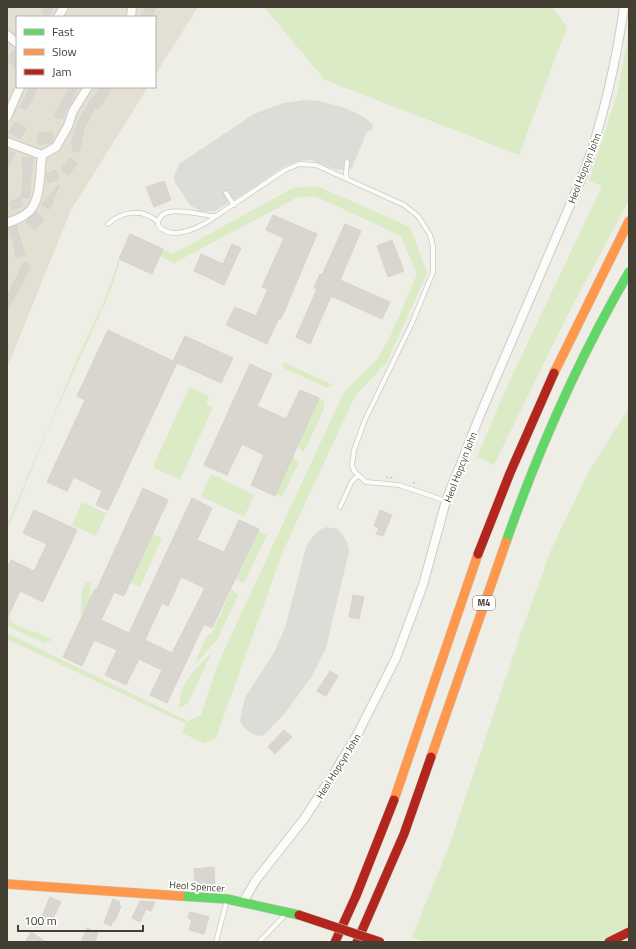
<svg xmlns="http://www.w3.org/2000/svg" width="636" height="949" font-family="'Titillium Web',sans-serif">
<rect width="100%" height="100%" fill="#eeede6"/>
<polygon fill="#e3dfd3" points="7,7 198,7 155,75 155,17 17,17 17,87 148,87 71,210 7,368"/>
<g fill="#daebc5">
<polygon points="264,7 552,7 567,27 519,155 325,80"/>
<polygon points="629,33 629,200 567,316 494,465 477,457 504,393 602,186 589,181 617,94"/>
<polygon points="317,186 410,227 427,273 387,362 355,396 283,551 216,738 204,743 182,733 186,724 7,639 7,633 188,721 201,715 217,666 344,392 377,359 390,337 417,274 401,236 315,196 296,198 174,263 159,256 163,249 173,254 293,188"/>
<polygon points="119,259 119,265 109,294 49,427 7,530 7,525 78,357 103,304"/>
<polygon points="283,362 333,385 327,388 284,368"/>
<polygon points="189,388 192,388 209,396 206,404 213,407 180,480 153,467"/>
<polygon points="319,398 324,402 324,409 306,448 303,451 297,447"/>
<polygon points="629,408 629,942 426,942 412,937 450,844 522,630 551,550 589,471"/>
<polygon points="293,455 298,464 282,497 275,494"/>
<polygon points="211,474 254,495 244,517 201,496"/>
<polygon points="82,502 106,513 96,536 72,525"/>
<polygon points="258,531 267,535 244,583 235,579"/>
<polygon points="152,534 162,538 140,587 130,582"/>
<polygon points="86,581 92,584 90,585 91,597 81,620 82,590"/>
<polygon points="232,589 238,596 217,640 194,665 206,637 212,633"/>
<polygon points="7,617 10,618 12,623 33,632 35,631 52,640 44,643 7,626"/>
<path d="M210 654H211L188 703 180 708C177 685 195 670 210 654Z"/>
</g>
<g fill="#dedcd6">
<polygon points="304,100 319,101 342,107 364,117 372,124 373,129 367,132 351,170 337,170 311,160 298,161 283,167 237,198 215,211 202,212 190,205 175,183 174,176 179,164 254,114 283,103"/>
<polygon points="327,527 337,529 341,533 347,542 349,551 326,648 312,676 286,712 263,736 255,735 243,727 240,721 242,709 246,696 275,651 285,628 306,547 314,535 321,529"/>
</g>
<g fill="#d8d6cf" stroke="#d6d4cc" fill-rule="evenodd">
<polygon points="45,7 54,7 48,16 42,12"/>
<polygon points="146,7 156,7 151,17 140,17"/>
<polygon points="16,48 17,48 17,70 7,60 7,58"/>
<polygon points="30,87 38,87 26,110 20,107"/>
<polygon points="70,87 78,87 62,119 54,116"/>
<polygon points="101,87 113,87 98,109 95,107 84,129 79,152 72,151 73,144 71,144 78,122 89,103"/>
<polygon points="15,122 26,128 20,139 9,132"/>
<polygon points="52,132 52,143 38,144 38,133"/>
<polygon points="7,149 15,153 7,168"/>
<polygon points="23,157 33,158 29,198 21,197 24,179 22,179 24,167 22,166"/>
<polygon points="70,158 77,164 68,175 61,169"/>
<polygon points="56,170 59,179 48,183 46,174"/>
<polygon points="164,181 171,200 154,207 146,187"/>
<polygon points="59,185 50,209 41,205 45,200"/>
<polygon points="20,198 23,206 12,210 9,202"/>
<polygon points="36,212 44,219 35,230 26,222"/>
<polygon points="273,215 317,234 287,305 281,319 279,318 267,344 226,325 235,307 256,316 268,289 262,287 284,238 266,230"/>
<polygon points="345,224 361,231 340,280 390,302 382,319 331,296 310,344 296,337 317,289 314,288 320,274 322,275"/>
<polygon points="16,225 25,255 16,257 12,237 8,228"/>
<polygon points="130,234 163,249 152,274 119,259"/>
<polygon points="392,240 404,271 388,277 377,246"/>
<polygon points="232,244 241,248 224,285 194,271 201,254 223,264"/>
<polygon points="24,262 31,266 18,292 7,308 7,296"/>
<polygon points="108,330 177,363 108,510 96,505 102,491 74,477 67,491 47,482 85,400 77,396"/>
<polygon points="185,336 233,358 221,383 173,361"/>
<polygon points="250,364 272,374 257,406 286,419 300,390 319,398 275,496 251,485 264,455 242,444 227,475 204,465"/>
<path d="M143 488 168 500 124 596 114 592 101 620 129 633 192 498 212 508 197 540 224 552 239 520 259 529 212 628 204 624 167 703 150 695 162 670 139 659 126 685 105 675 117 650 94 640 82 666 63 657 95 589H97ZM181 577 205 588 172 653 145 640 162 603 168 606Z"/>
<polygon points="34,510 77,530 43,602 20,591 7,619 7,568 11,560 34,571 47,544 23,533"/>
<polygon points="380,510 392,515 383,536 376,534 379,528 374,526"/>
<polygon points="353,595 364,597 359,619 349,617"/>
<polygon points="330,671 338,676 326,696 317,691"/>
<polygon points="284,730 292,737 275,754 268,747"/>
<polygon points="214,867 215,887 195,889 194,869"/>
<polygon points="50,897 61,902 53,918 49,916 48,919 42,916"/>
<polygon points="113,899 120,902 119,905 121,906 115,921 113,921 111,926 104,923"/>
<polygon points="140,901 155,902 151,911 146,909 140,922 132,918"/>
<polygon points="190,912 209,917 204,934 189,930 192,920 188,918"/>
<polygon points="87,928 98,933 95,942 81,942"/>
<polygon points="31,932 46,942 25,942"/>
</g>
<g fill="none" stroke-linecap="round" stroke-linejoin="round">
<g stroke="#cccbc4" stroke-width="5.5">
<g id="lane">
<polyline points="347,162 346,174 347,179"/>
<polyline points="226,193 234,205"/>
<path d="M216 216C203 226 171 243 158 225 158 200 203 217 216 216L285 170 299 164 316 165 404 205 418 216 430 235 433 246V272L412 323 365 420 354 450 352 465 354 471 366 482 399 485 446 501"/>
<path d="M108 224C122 211 143 208 158 222"/>
<polyline points="340,507 352,481 358,476"/>
<polyline points="216,942 227,900"/>
<polyline points="259,942 286,914"/>
</g>
</g>
<g stroke="#cccbc4" stroke-width="10">
<g id="street">
<polyline points="58,17 64,7"/>
<polyline points="131,17 132,7"/>
<polyline points="7,35 17,43"/>
<polyline points="7,117 20,87"/>
<polyline points="7,142 42,155"/>
<polyline points="42,155 56,147 68,126 73,111 88,87"/>
<path d="M7 223C15 220 27 216 32 208 41 195 40 171 42 155"/>
<path d="M243 902 256 880 304 819 334 773 357 735 396 658 423 585 446 501 480 415 585 170C604 116 616 63 624 7"/>
</g>
</g>
<g stroke="#cecabd" stroke-width="10">
<g id="fast">
<path d="M506 542C539 448 579 358 629 272"/>
<polyline points="180,896 227,899 299,915"/>
</g>
</g>
<g stroke="#cecabd" stroke-width="10">
<g id="slow">
<polyline points="554,373 629,221"/>
<polyline points="431,757 506,542"/>
<polyline points="394,800 478,554"/>
<polyline points="7,884 180,896"/>
</g>
</g>
<g stroke="#cecabd" stroke-width="10">
<g id="jam">
<polyline points="478,554 510,473 554,373"/>
<polyline points="335,942 356,896 394,800"/>
<polyline points="357,942 404,834 431,757"/>
<polyline points="609,942 629,932"/>
</g>
</g>
<g stroke="#cdcbc6" stroke-width="1.5" stroke-dasharray="2 2" stroke-linecap="butt">
<polyline points="386,477 394,478"/>
<polyline points="413,483 417,482"/>
</g>
<use href="#lane" stroke="#fcfcfb" stroke-width="4"/>
<use href="#street" stroke="#fcfcfb" stroke-width="8"/>
<use href="#fast" stroke="#63d668" stroke-width="9"/>
<use href="#slow" stroke="#ff974d" stroke-width="9"/>
<use href="#jam" stroke="#b3261e" stroke-width="9"/>
<g stroke="#cecabd" stroke-width="10" stroke-linecap="butt">
<polyline id="jam-bridge" points="299,915 380,942"/>
</g>
<use href="#jam-bridge" stroke="#b3261e" stroke-width="9"/>
</g>
<g text-anchor="middle" stroke-width="3.5" stroke-linejoin="round" paint-order="stroke">
<rect fill="#fff" stroke="#7c7970" stroke-width="1" x="473" y="596" width="22" height="14" rx="3"/>
<g font-size="9" font-weight="bold" fill="#443f33">
<text x="484" y="606">M4</text>
</g>
<g font-size="10" fill="#443f33" stroke="#fff">
<text transform="translate(584 168) rotate(-69)" y="4">Heol Hopcyn John</text>
<text transform="translate(460 467) rotate(-69)" y="4">Heol Hopcyn John</text>
<text transform="translate(338 766) rotate(-58)" y="4">Heol Hopcyn John</text>
<text transform="translate(197 886) rotate(4)" y="4">Heol Spencer</text>
</g>
</g>
<rect width="636" height="949" fill="none" stroke="#443f33" stroke-width="16"/>
<rect x="16" y="16" width="140" height="72" fill="#ffffff" stroke="#b4b2ad"/>
<rect x="24" y="29" width="20" height="6" fill="#63d668" stroke="#b4b2ad"/>
<text x="52" y="36" font-size="12" fill="#443f33">Fast</text>
<rect x="24" y="49" width="20" height="6" fill="#ff974d" stroke="#b4b2ad"/>
<text x="52" y="56" font-size="12" fill="#443f33">Slow</text>
<rect x="24" y="69" width="20" height="6" fill="#b3261e" stroke="#b4b2ad"/>
<text x="52" y="76" font-size="12" fill="#443f33">Jam</text>
<path d="M18 925v6h125v-6" fill="none" stroke="#443f33" stroke-width="2"/>
<text x="24" y="925" font-size="12" fill="#443f33" stroke="#ffffff" stroke-width="3" paint-order="stroke">100 m</text>
</svg>
